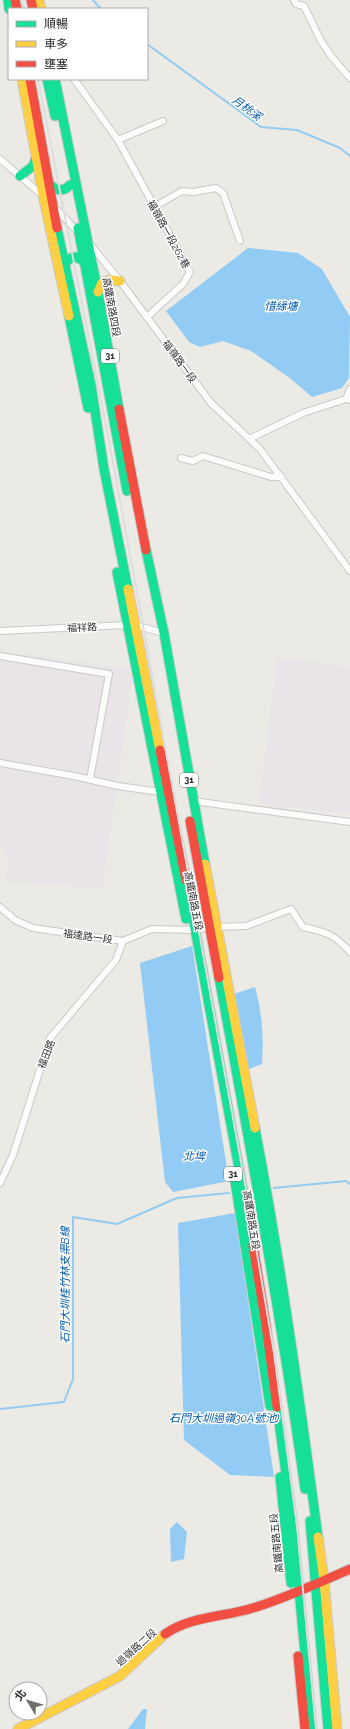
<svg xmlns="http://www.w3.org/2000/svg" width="350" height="1729" font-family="Raleway,'Noto Sans TC',sans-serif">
<rect width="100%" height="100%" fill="#eceae4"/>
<g fill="#e8e4e7">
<polygon points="0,651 128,669 132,681 102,889 6,881 8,858 0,843"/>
<polygon points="277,658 350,667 350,814 259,804"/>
</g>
<g fill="#92cbf3">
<polygon points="248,248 298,253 322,269 350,317 349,378 342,388 312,397 291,379 251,351 223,341 200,347 189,342 166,311"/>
<polygon points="192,946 229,1181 173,1192 165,1182 140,963"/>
<path d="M255 987C262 1013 264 1037 262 1064L249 1069 234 994Z"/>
<polygon points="235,1213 274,1477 230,1475 184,1440 178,1223"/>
<polygon points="177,1522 187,1532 184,1559 171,1562 170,1529"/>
<polygon points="143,1709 147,1709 145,1729 128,1729"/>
</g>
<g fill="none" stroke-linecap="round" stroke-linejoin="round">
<g stroke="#92cbf3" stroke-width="2">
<polyline points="93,0 101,9"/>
<polyline points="147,44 261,127 297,130 340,148 350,156"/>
<polyline points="274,1188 346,1181 350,1184"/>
<polyline points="0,1409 64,1402 73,1379 73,1217 117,1224 177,1198 229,1193"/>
</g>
<g stroke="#cac9c9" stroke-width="8">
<g id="street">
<polyline points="294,0 296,4 304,6 321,41 331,56 350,78"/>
<polyline points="74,79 118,140 163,121"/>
<polyline points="118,140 190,272 183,284 147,317"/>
<polyline points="0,159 42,195"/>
<polyline points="54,207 78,232"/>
<polyline points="154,207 182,191 193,192 216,188 223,193 240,241"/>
<polyline points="90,244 120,281 211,403 260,449 350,571"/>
<polyline points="346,399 350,389"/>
<polyline points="249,439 303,413 346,399 350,400"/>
<polyline points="181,458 193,461 203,456 271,477 281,477"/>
<polyline points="0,631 127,625 134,625 164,633"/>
<polyline points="0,656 109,674 90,779"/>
<polyline points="0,763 74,776 118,786 160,792"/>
<polyline points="193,801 350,822"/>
<path d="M0 907 15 920 33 928 123 941 152 929 195 930 210 927 246 926 291 909 303 927C326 932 334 934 350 952"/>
<polyline points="0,1183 13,1155 50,1038 116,960 123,941"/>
</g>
</g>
<g stroke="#cac9c9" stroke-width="11">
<g id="fast">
<polyline points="8,0 9,9"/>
<polyline points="47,79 55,116"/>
<polyline points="55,79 98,292 119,409"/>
<polyline points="20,176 33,166 36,158"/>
<path d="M49 184C56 190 63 193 70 185"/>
<polyline points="57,228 91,385 104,469 128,589"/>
<polyline points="78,228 127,491"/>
<polyline points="65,263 71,258 76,257 85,262"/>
<polyline points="69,316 88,408"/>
<polyline points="146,550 164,633 205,864"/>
<polyline points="117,572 186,919"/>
<polyline points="186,880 253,1245"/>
<path d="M219 978C251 1148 281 1318 305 1489"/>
<path d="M255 1128C281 1264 300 1401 318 1537"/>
<polyline points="234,1175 270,1406"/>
<polyline points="277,1407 293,1526 312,1729"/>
<polyline points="280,1477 291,1583"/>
<polyline points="310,1521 328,1729"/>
</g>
</g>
<g stroke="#cac9c9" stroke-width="11">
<g id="slow">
<polyline points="39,0 41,9"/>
<polyline points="22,79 43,195 69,316"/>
<polyline points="98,292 102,283 110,280 120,281"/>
<polyline points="128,589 160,750"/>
<polyline points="205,864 255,1128"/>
<polyline points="318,1537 324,1580 337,1729"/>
<polyline points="18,1729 120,1676 165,1634"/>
</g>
</g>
<g stroke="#cac9c9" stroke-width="11">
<g id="jam">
<polyline points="15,0 17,9"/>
<polyline points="31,0 33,9"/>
<polyline points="30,79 57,228"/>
<polyline points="119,409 146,550"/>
<polyline points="160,750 186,880"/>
<polyline points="190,821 219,978"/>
<polyline points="253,1245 266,1325 277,1407"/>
<path d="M165 1634C191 1616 224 1617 253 1608 286 1598 318 1583 350 1569"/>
<polyline points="298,1656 305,1729"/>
</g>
</g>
<use href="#street" stroke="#fcfcfb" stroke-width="6"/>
<use href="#fast" stroke="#16e098" stroke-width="9"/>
<use href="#slow" stroke="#ffcf43" stroke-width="9"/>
<use href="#jam" stroke="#f24e42" stroke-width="9"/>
<g stroke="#dedee1" stroke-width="2">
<polyline points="22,0 24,9"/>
<polyline points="38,79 114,467 246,1189 274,1353 297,1526 316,1729"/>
</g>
</g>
<g text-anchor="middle" stroke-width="3" stroke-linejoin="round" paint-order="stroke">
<g fill="#fff" stroke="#6d6d6d" stroke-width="1">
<rect x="101" y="349" width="18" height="14" rx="3"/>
<rect x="180" y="773" width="18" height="14" rx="3"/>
<rect x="224" y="1167" width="18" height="14" rx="3"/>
</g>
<g font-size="9" font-weight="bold" fill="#2e2e2e">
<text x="110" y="359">31</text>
<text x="189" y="783">31</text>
<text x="233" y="1177">31</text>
</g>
<g font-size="10" fill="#2e2e2e" stroke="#fff">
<text transform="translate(169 234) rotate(61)" y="4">福嶺路一段262巷</text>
<text transform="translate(112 307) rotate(80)" y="4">高鐵南路四段</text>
<text transform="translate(180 361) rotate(54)" y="4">福嶺路一段</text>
<text transform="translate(82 627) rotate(-3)" y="4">福祥路</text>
<text transform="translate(194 901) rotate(79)" y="4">高鐵南路五段</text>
<text transform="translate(88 936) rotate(8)" y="4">福達路一段</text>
<text transform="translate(46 1054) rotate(-69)" y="4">福田路</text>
<text transform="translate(252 1220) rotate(81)" y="4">高鐵南路五段</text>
<text transform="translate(276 1543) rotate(-96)" y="4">高鐵南路五段</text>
<text transform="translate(136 1647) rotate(-42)" y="4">過嶺路二段</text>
</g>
<g font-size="11" font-style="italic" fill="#0059b0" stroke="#fff">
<text transform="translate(247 108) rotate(36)" y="4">月桃溪</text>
<text x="281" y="310">惜緣塘</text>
<text x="194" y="1160">北埤</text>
<text transform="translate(65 1285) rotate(-90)" y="4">石門大圳桂竹林支渠B線</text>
<text x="224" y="1422">石門大圳過嶺30A號池)</text>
</g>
</g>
<rect x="8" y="8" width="140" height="72" fill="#ffffff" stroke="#ababab"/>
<rect x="16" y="21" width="20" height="6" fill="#16e098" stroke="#ababab"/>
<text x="44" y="28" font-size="12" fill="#2e2e2e">順暢</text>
<rect x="16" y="41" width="20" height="6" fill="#ffcf43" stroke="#ababab"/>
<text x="44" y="48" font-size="12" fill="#2e2e2e">車多</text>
<rect x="16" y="61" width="20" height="6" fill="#f24e42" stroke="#ababab"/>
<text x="44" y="68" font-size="12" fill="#2e2e2e">壅塞</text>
<g transform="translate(28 1701) rotate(308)"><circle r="19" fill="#ffffff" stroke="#ababab"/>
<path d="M0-3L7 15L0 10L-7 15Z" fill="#70706e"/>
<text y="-6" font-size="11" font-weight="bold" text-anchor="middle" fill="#2e2e2e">北</text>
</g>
</svg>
